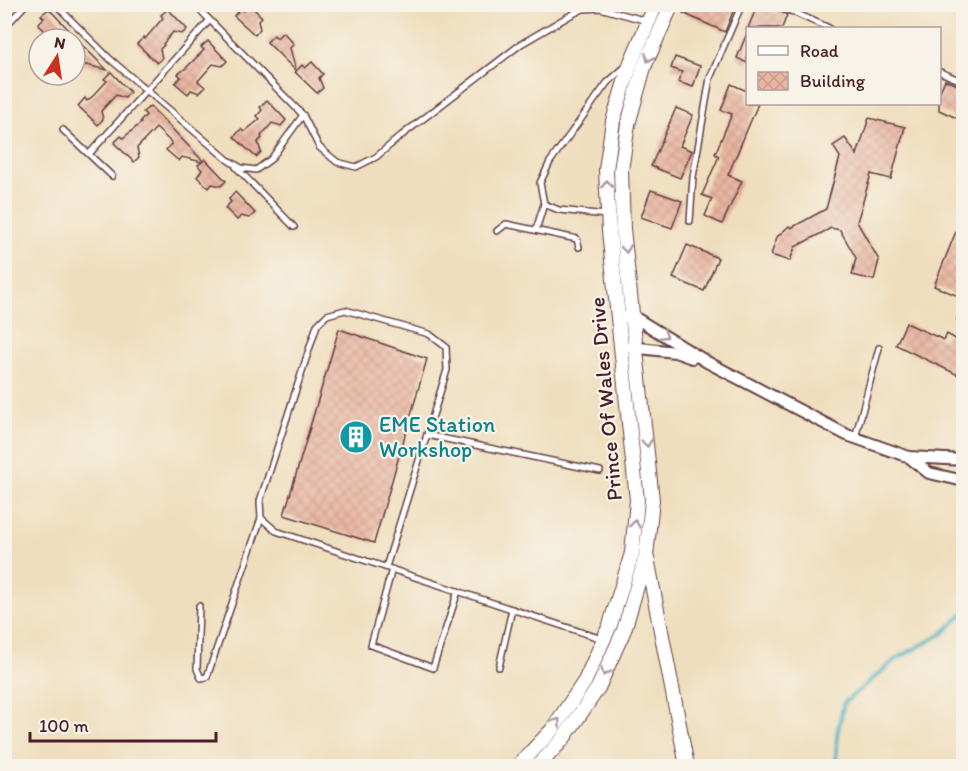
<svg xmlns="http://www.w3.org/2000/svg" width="968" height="771" font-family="Itim,sans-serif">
<defs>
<pattern id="building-cross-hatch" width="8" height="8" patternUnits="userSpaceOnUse" patternTransform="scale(1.5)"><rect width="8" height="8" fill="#e9b6a1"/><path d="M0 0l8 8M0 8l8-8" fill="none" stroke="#c99c8b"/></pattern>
</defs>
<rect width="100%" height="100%" fill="#f7f3e8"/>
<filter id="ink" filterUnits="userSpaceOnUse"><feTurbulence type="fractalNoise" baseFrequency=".0167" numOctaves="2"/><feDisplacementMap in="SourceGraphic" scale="12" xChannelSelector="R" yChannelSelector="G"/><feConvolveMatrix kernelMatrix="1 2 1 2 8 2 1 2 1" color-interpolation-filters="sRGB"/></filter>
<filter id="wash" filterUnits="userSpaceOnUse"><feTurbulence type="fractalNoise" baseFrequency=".008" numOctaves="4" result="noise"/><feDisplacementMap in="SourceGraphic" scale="24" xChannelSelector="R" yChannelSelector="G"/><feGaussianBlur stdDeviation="1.35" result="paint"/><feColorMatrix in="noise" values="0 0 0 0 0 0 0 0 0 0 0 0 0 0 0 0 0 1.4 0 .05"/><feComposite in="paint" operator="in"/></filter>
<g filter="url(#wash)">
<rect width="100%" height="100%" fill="#efdebd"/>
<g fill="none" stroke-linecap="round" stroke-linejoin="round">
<polyline stroke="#40acbf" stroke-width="4" points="836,766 837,734 844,703 896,659 942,634 964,613"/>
</g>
<g id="blocks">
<g fill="url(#building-cross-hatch)">
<polygon points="687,4 736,4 725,32 683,13"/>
<polygon points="758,4 765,4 787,15 782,28 748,28"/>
<polygon points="250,5 262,17 258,21 260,29 255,35 234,16 241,8 244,11"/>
<polygon points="49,9 68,29 63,34 54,32 50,36 38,24 44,18 41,15"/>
<polygon points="168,9 187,29 182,34 173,32 163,44 164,45 160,49 162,58 157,63 137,44 144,37 145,39 163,18 161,15"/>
<polygon points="283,32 294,44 290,48 296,71 267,42 274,35 277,38"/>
<polygon points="747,33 747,63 737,58"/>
<polygon points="75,38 107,70 82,64 75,58"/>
<polygon points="208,41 227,61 222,66 213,64 198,81 205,87 199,93 191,90 188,94 175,83 181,77 178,74 186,68 204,50 201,47"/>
<polygon points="675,57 700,66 693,87 678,82 682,72 671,68"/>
<polygon points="312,62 323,74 319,78 323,88 317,93 295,72 302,65 305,68"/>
<polygon points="111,72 130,92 125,98 116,95 101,111 103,119 98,125 78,106 85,98 87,101 94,95 107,81 104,79"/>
<polygon points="945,80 963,87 963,121 939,110 939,93"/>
<polygon points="731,84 747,91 747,104 758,104 728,175 742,181 722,224 705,216 712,199 702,195 719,156 715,154 732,114 721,110"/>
<polygon points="267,100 286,120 281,126 272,123 261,136 262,138 258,142 261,152 256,157 234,137 241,129 244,132 260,119 257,116 262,110 260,107"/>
<polygon points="150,106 203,161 205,159 226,181 221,186 212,184 209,188 197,177 202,170 198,165 202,162 182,157 179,161 166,150 172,143 156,128 137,148 139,157 134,162 114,143 121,136 123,138 141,123 140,122 146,115 143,112"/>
<polygon points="676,108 693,115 680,146 692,151 680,178 651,166"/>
<polygon points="869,118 905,127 891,179 871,174 857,222 879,260 874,280 852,275 856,258 840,230 831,228 795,247 790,261 771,255 777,237 789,226 791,228 826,209 840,157 833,146 845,138 857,155"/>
<polygon points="651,190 682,201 672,228 641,217"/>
<polygon points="235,192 255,213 249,218 241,216 237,220 225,208 231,202 229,199"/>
<polygon points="963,214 963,298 934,286"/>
<polygon points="687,245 718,258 704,291 673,278"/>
<polygon points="906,323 944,340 947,334 963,343 963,363 958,375 896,345"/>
<polygon points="339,329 427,359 374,543 284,515"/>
</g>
</g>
</g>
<g filter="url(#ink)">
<use href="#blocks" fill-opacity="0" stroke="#633c41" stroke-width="1.5"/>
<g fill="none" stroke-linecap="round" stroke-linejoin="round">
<g stroke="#633c41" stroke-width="8">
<g id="service">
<polyline points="55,4 110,59 228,160 241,168 256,170 271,159 303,115"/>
<polyline points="194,4 303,115 319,147 337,162 356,167 376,157 402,135 521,44 569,16 583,9 600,8 647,21"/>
<polyline points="775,4 829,28"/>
<polyline points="4,28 26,4"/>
<polyline points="940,72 964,82"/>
<polyline points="63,130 112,176"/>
<polyline points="90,153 209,21"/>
<polyline points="236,167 294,227"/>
<polyline points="606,215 559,210 544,204 540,183 550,162 607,83 625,67"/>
<polyline points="690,221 693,177 710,78 742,4"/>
<polyline points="536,230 544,204"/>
<polyline points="497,231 506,224 577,239 579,247"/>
<polyline points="964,311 960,319 964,329"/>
<polyline points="427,435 600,471"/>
<polyline points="855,438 879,348"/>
<polyline points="261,518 276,531 602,639"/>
<polyline points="392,569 371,645 433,668 458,591"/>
<polyline points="199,606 197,669 201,678 207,677 261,518 260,501 317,325 327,315 345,310 429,334 446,347 447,370 386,567"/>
<polyline points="499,667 512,609"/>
</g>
</g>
<g stroke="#633c41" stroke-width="14">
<g id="minor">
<polyline points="626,317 634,317 707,362 847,435 909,457 964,460"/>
<polyline points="631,347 675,352 692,358"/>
<polyline points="909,457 929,473 964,481"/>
</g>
</g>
<g stroke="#633c41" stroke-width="16">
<g id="tertiary">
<polyline points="647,558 687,766"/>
<polyline points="518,766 552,730 585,681 610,625 632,553 637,500 609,231 606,170 613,121 631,62 656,4"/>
<polyline points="538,766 563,739 598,688 624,630 646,556 652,500 623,229 621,170 628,124 644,67 672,4"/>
</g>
</g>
<use href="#service" stroke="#fff" stroke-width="5"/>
<use href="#minor" stroke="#fff" stroke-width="10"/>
<use href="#tertiary" stroke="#fff" stroke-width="14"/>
</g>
<defs><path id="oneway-chevron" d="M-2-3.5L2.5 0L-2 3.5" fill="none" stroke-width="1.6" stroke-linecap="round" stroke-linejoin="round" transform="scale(1.5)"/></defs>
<g stroke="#ae9aa0">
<use href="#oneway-chevron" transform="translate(649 58) rotate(114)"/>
<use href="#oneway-chevron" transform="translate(607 184) rotate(-92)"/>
<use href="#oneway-chevron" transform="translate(626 249) rotate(83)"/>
<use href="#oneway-chevron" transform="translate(664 335) rotate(32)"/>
<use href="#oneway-chevron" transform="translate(647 443) rotate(85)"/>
<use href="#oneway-chevron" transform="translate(635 524) rotate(-84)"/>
<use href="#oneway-chevron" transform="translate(605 672) rotate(114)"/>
<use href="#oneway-chevron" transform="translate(557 722) rotate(-55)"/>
</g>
</g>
<defs>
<g id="building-disc" transform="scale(1.725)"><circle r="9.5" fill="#0f9aa8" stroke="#f7f3e8"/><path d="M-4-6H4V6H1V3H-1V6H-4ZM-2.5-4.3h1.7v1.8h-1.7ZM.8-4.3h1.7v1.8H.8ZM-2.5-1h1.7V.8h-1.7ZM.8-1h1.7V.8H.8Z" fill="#fff"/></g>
</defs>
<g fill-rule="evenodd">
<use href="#building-disc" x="356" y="437"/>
</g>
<g text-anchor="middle" stroke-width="4.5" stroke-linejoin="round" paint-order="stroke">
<g font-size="22" fill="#4a1f2b" stroke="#f7f3e8">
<text transform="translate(605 399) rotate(-95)" y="8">Prince Of Wales Drive</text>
</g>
<g font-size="22" fill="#0d838f" stroke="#f7f3e8" text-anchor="start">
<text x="379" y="432">EME Station<tspan x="379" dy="25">Workshop</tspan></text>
</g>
</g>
<rect width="968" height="771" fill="none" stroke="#f7f3e8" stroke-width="24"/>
<rect x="746" y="27" width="195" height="78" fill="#f7f3e8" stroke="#b29e9c" stroke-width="1.5"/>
<rect x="758" y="46" width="30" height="9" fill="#ffffff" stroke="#b29e9c" stroke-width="1.5"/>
<text x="800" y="57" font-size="18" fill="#4a1f2b">Road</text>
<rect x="758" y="72" width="30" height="18" fill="url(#building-cross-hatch)" stroke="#b29e9c" stroke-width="1.5"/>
<text x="800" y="87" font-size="18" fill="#4a1f2b">Building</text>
<g transform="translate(57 57) rotate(12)"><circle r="28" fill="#f7f3e8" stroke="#b29e9c" stroke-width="1.5"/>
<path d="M0-4.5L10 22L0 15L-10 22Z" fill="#c8321e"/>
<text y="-9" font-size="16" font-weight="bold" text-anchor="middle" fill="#4a1f2b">N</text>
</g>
<path d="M30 732v9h186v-9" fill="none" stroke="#4a1f2b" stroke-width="3"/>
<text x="39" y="732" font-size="18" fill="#4a1f2b" stroke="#f7f3e8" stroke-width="4.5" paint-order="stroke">100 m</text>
</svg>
